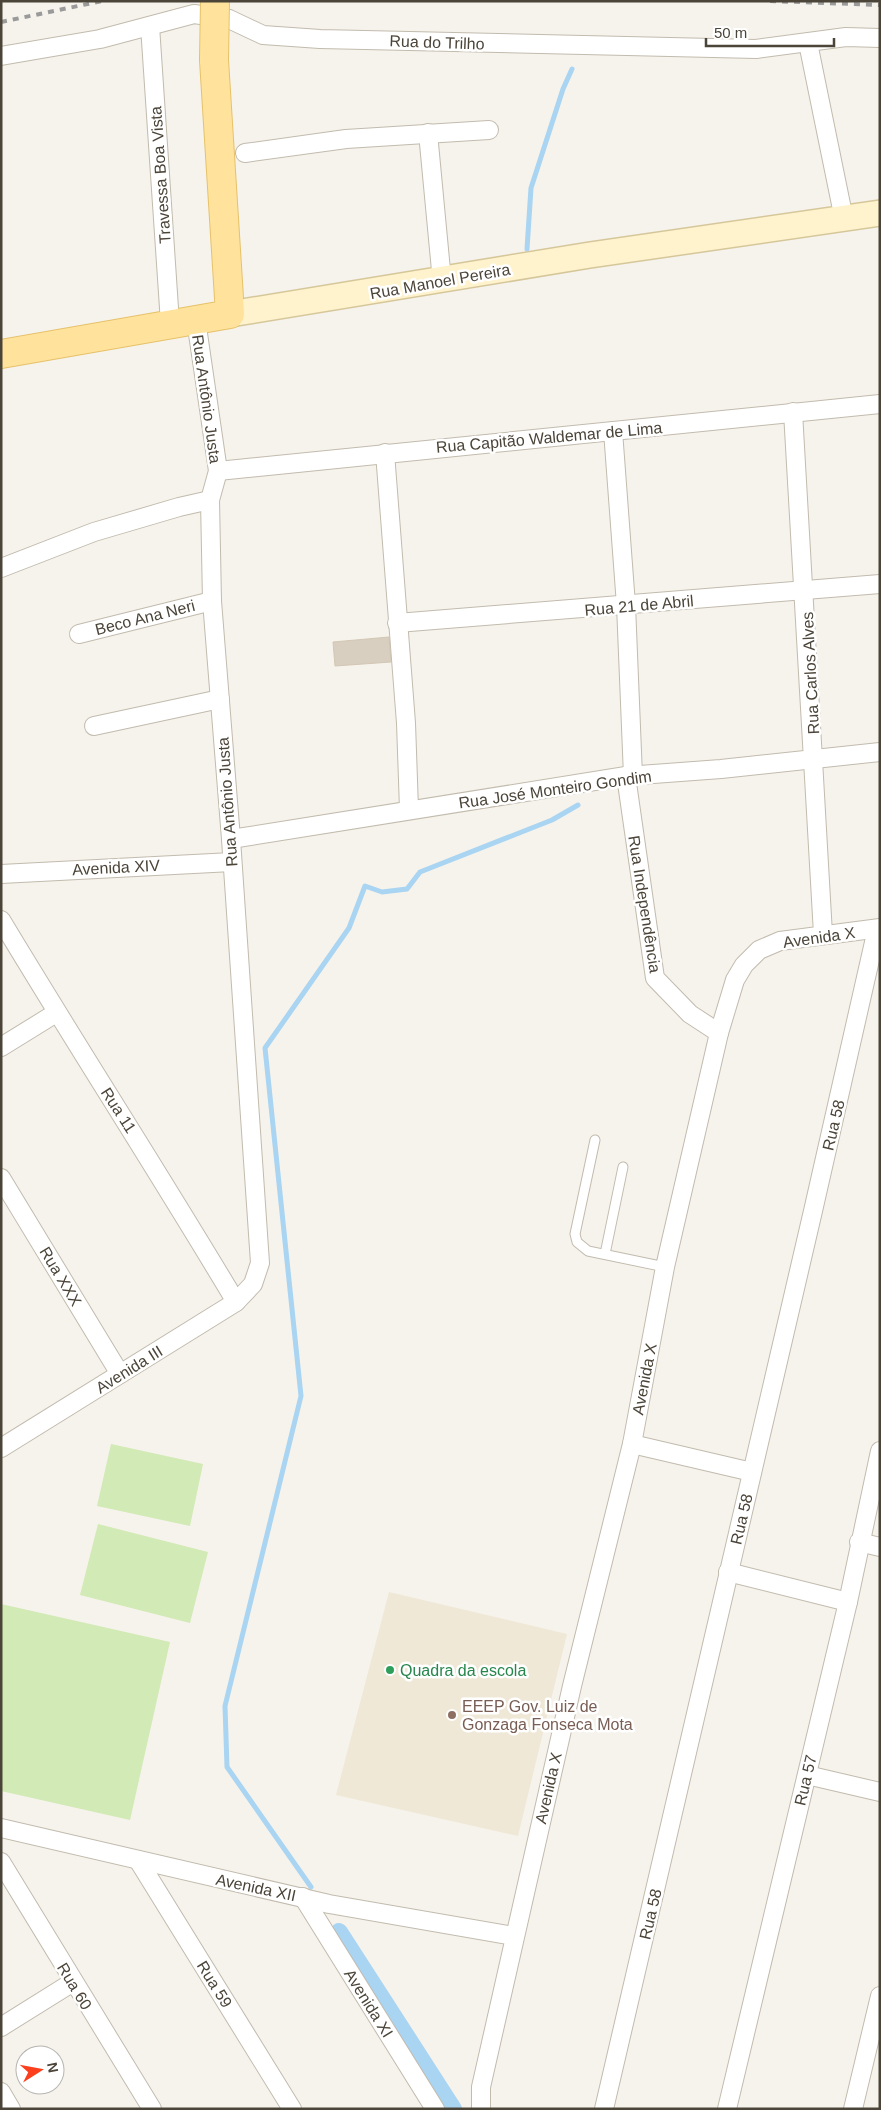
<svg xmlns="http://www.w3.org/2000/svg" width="881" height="2110" font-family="Arial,sans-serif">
<rect width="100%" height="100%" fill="#f6f3ec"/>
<polygon fill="#efe8d6" points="389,1592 567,1634 518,1836 336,1795"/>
<g fill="#d2eab5">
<polygon points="111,1444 203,1464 190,1526 97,1506"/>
<polygon points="98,1524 208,1552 190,1623 80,1595"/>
<polygon points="1,1604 170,1642 130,1820 1,1791"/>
</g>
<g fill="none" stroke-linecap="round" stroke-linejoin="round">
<g stroke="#a9d4f2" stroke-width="5">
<polyline points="527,249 531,188 563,89 572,69"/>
<polyline points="311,1887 227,1767 225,1706 301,1396 265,1048 349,928 365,886 382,892 407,889 420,872 552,820 578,805"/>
</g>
<polyline stroke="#a9d4f2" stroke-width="18" points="339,1932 453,2109"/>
</g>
<polygon fill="#d8cfc1" stroke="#d3c7b4" points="389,637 391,662 335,666 333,642"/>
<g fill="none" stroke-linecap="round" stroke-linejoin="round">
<g stroke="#c2bbae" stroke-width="11">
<g id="lane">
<polyline points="595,1140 575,1234 577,1242 588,1251 665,1267"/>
<polyline points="605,1254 623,1167"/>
</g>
</g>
<g stroke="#c2bbae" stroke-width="20">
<g id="street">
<polyline points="150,26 170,323"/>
<polyline points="808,43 844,219"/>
<polyline points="1,56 100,39 194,14 229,19 263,35 320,39 756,49 846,37 880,38"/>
<polyline points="428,133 442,281"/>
<polyline points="245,153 346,139 489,130"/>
<polyline points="793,412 823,934"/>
<polyline points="613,431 626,605 633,776"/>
<polyline points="385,453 406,723 409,809"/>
<polyline points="218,471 880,404"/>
<polyline points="1,568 94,532 179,507 210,500"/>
<polyline points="397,623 880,584"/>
<polyline points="79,634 212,601"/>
<polyline points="94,726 220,699"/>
<polyline points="626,776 655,978 690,1014 719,1033"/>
<polyline points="231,839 626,776 721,769 880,752"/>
<polyline points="1,874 232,862"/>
<path d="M1 920C78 1048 159 1173 236 1302"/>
<polyline points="1,1047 56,1013"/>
<polyline points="1,1178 120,1374"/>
<polyline points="632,1444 752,1472"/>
<polyline points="1,1448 236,1302 253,1284 260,1263 231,839 212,601 210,500 218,471 196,320"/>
<polyline points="859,1542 880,1547"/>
<polyline points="728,1572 848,1602"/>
<polyline points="807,1775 880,1792"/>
<polyline points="1,1828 329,1904 514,1936"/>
<polyline points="138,1860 292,2109"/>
<polyline points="1,1862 152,2109"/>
<polyline points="303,1897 435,2109"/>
<polyline points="1,2027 73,1982"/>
<polyline points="1,2092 11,2109"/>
<polyline points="481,2109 481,2087 572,1686 632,1444 665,1267 719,1033 735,980 744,965 759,950 780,941 880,928"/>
<polyline points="604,2109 813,1211 877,929"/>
<polyline points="727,2109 848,1602 880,1451"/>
<polyline points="853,2109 880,1996"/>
</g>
</g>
<g stroke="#d6c79b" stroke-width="28">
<polyline id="secondary" points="230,314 590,255 880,213"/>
</g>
<g stroke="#e6c16a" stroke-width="30">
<polyline id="primary" points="1,354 230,314 214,60"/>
</g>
<use href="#lane" stroke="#fff" stroke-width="9"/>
<use href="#street" stroke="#fff" stroke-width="18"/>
<use href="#secondary" stroke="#fff3cd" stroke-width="25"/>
<use href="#primary" stroke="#ffe39c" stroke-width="28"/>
<g stroke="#9a9a9a" stroke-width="4" stroke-dasharray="6 6" stroke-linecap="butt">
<polyline points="770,1 880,5"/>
<polyline points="1,22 102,1"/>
</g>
<g stroke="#e6c16a" stroke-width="30" stroke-linecap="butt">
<polyline id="primary-bridge" points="214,60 215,1"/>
</g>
<use href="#primary-bridge" stroke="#ffe39c" stroke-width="28"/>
</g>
<circle fill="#2e9e5b" stroke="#fff" stroke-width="2" cx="390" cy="1670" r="5"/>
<circle fill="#8d6e63" stroke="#fff" stroke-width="2" cx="452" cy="1715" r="5"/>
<g text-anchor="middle" stroke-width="5" stroke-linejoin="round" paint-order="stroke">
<g font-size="16" fill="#4b4439" stroke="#fff">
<text transform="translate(437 42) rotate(2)" y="6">Rua do Trilho</text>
<text transform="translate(160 175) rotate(-94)" y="6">Travessa Boa Vista</text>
<text transform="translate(440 281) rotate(-10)" y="6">Rua Manoel Pereira</text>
<text transform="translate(207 399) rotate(82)" y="6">Rua Antônio Justa</text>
<text transform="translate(549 437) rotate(-5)" y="6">Rua Capitão Waldemar de Lima</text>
<text transform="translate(639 605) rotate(-5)" y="6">Rua 21 de Abril</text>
<text transform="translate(145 617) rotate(-14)" y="6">Beco Ana Neri</text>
<text transform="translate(810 673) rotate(-93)" y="6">Rua Carlos Alves</text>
<text transform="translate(555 789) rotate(-8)" y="6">Rua José Monteiro Gondim</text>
<text transform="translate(227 802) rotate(-94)" y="6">Rua Antônio Justa</text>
<text transform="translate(116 867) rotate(-3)" y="6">Avenida XIV</text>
<text transform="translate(645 904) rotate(81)" y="6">Rua Independência</text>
<text transform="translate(819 937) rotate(-8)" y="6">Avenida X</text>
<text transform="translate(119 1110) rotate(57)" y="6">Rua 11</text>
<text transform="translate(833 1125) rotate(-77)" y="6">Rua 58</text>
<text transform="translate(61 1276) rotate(59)" y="6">Rua XXX</text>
<text transform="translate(129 1369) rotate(-32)" y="6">Avenida III</text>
<text transform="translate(644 1379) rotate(-79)" y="6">Avenida X</text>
<text transform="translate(741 1519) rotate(-77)" y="6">Rua 58</text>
<text transform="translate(805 1780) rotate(-77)" y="6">Rua 57</text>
<text transform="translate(548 1788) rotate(-77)" y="6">Avenida X</text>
<text transform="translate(256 1887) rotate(12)" y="6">Avenida XII</text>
<text transform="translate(650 1914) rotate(-77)" y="6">Rua 58</text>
<text transform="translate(215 1984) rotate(58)" y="6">Rua 59</text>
<text transform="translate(75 1986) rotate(59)" y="6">Rua 60</text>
<text transform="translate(369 2003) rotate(58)" y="6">Avenida XI</text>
</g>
<g font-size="16" fill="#27864d" stroke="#fff" text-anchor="start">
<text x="400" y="1676">Quadra da escola</text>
</g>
<g font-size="16" fill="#785e54" stroke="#fff" text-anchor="start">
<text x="462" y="1712">EEEP Gov. Luiz de<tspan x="462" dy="18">Gonzaga Fonseca Mota</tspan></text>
</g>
</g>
<rect width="881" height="2110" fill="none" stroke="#4b4439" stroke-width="5"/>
<g transform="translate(40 2070) rotate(79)"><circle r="24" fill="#ffffff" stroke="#b7b4b0"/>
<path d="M0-4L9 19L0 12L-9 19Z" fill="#fc3f1d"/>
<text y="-8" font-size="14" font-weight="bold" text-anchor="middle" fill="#4b4439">N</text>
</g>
<path d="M706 38v8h128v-8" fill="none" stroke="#4b4439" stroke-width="2.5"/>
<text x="714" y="38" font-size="15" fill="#4b4439" stroke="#ffffff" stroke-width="4" paint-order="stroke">50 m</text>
</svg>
